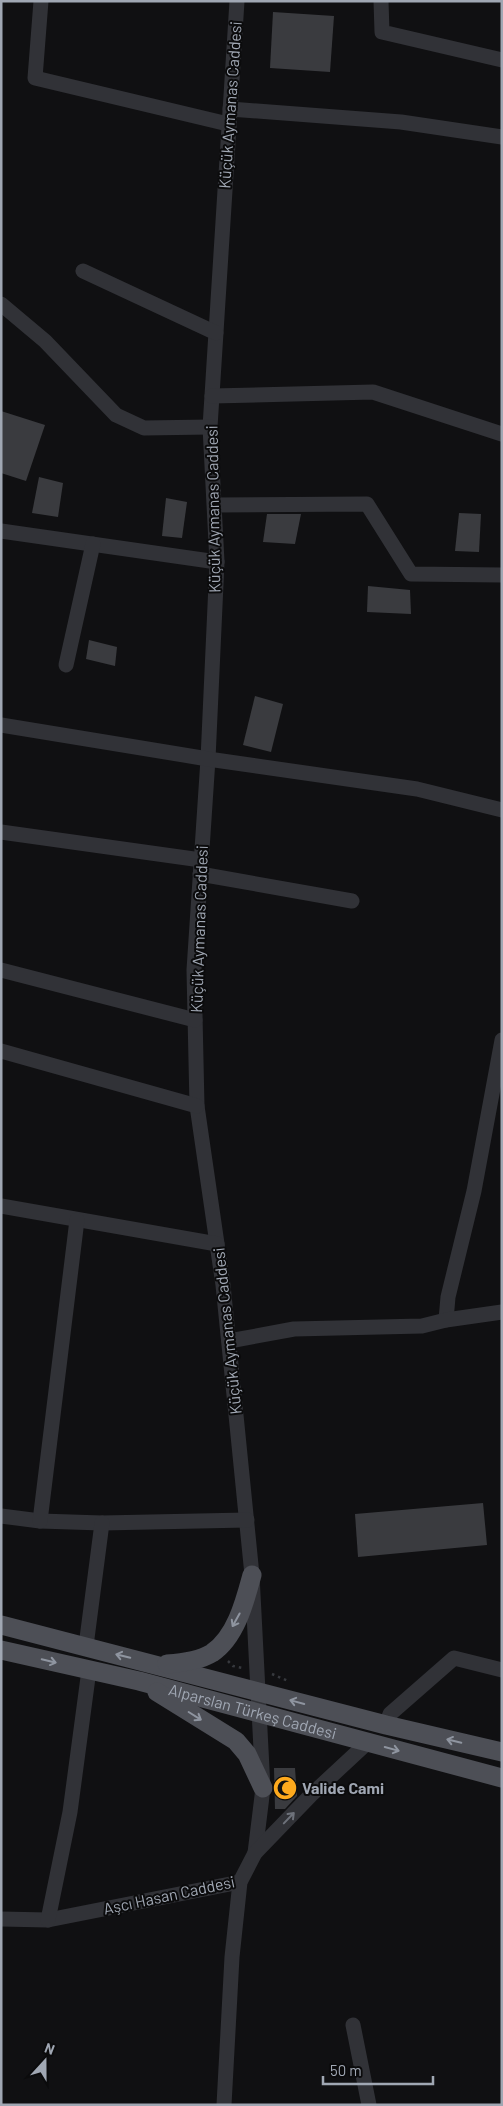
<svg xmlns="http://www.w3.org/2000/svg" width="503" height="2106" font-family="Barlow,sans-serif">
<rect width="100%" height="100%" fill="#101012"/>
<g fill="#3a3b3f">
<polygon points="273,12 334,16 330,72 270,68"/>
<polygon points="1,411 45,425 26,481 1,473"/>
<polygon points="39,477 63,483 58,517 32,513"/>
<polygon points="166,498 187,502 182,538 162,536"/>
<polygon points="459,513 481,514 479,552 455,551"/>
<polygon points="267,514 301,514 295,544 263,542"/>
<polygon points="368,586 410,590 411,614 367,612"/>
<polygon points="89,640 117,647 115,666 86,659"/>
<polygon points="255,696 283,704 271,752 243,745"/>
<polygon points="483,1503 487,1545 358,1557 355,1514"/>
<polygon points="274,1768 295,1768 297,1796 285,1809 275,1809"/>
</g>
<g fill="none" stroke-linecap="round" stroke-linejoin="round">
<g stroke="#37393e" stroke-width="2.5" stroke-dasharray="2.5 4" stroke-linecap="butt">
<polyline points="228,1661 233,1666 243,1668"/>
<polyline points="272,1674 288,1681"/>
</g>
<g stroke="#313237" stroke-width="15">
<polyline points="41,1 35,78 228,124"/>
<polyline points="237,1 210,427 217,562 208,759 194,970 197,1106 223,1285 252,1575 263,1788 255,1853"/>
<polyline points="381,1 382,32 502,60"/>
<polyline points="230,109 401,122 502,137"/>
<polyline points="83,271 216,333"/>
<polyline points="1,304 45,341 116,415 144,428 210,427"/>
<polyline points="212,396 373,392 502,434"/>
<polyline points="215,505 367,504 411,574 502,575"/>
<polyline points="1,531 217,562"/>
<polyline points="66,665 93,544"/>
<polyline points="1,725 208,759 417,789 502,810"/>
<polyline points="1,832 201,860"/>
<polyline points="200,874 352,901"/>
<polyline points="1,970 195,1020"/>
<polyline points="1,1051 197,1106"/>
<polyline points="1,1206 217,1244"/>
<polyline points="446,1320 448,1297 474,1191 502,1040"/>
<polyline points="229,1341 294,1329 422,1326 446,1320 502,1312"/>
<polyline points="1,1516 40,1521 102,1523 247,1520"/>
<polyline points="40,1521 77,1220"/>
<polyline points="86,1646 102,1523"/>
<polyline points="386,1725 390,1714 454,1658 502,1670"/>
<polyline points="1,1919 48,1920 240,1882"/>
<polyline points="48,1920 70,1812 89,1670"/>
<polyline points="353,2025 369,2105"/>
<polyline points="224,2105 232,1957 240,1882 255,1853 311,1795 367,1743"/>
</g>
<g stroke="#4d4f56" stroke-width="19">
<polyline points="1,1625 386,1725 502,1752"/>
<path id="s1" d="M1 1650 139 1681 502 1778"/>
<path d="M167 1664C181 1663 199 1661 212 1653 236 1637 245 1601 252 1575"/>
<polyline points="157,1692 236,1741 247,1754 263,1788"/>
</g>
</g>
<defs><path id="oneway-shaft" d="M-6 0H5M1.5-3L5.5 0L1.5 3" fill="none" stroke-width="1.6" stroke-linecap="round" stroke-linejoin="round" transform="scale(1.25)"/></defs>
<g stroke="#8f95a0">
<use href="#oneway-shaft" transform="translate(236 1620) rotate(119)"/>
<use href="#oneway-shaft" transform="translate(123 1656) rotate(-166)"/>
<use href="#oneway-shaft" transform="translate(49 1661) rotate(13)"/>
<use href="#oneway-shaft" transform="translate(297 1702) rotate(-165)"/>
<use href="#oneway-shaft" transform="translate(195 1716) rotate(32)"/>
<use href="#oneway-shaft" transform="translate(454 1741) rotate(-167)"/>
<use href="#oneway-shaft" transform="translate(392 1749) rotate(15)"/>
</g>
<use stroke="#6e727b" href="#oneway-shaft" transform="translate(289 1818) rotate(-46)"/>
<defs>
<g id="mosque-disc" transform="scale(1.25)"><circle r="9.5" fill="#fda91d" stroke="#0b0b0c"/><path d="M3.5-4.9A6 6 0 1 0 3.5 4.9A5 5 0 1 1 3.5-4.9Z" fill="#111"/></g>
</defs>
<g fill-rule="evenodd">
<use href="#mosque-disc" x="285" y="1788"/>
</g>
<g text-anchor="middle" stroke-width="4" stroke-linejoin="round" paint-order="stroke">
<g font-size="16" fill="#a0a7b3" stroke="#0b0b0c">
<text transform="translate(230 105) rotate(-86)" y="6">Küçük Aymanas Caddesi</text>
<text transform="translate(213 509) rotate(-91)" y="6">Küçük Aymanas Caddesi</text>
<text transform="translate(199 929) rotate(-88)" y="6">Küçük Aymanas Caddesi</text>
<text transform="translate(227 1331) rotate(-96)" y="6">Küçük Aymanas Caddesi</text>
<text dy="6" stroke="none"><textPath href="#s1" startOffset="259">Alparslan Türkeş Caddesi</textPath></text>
<text transform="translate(169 1895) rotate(-12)" y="6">Aşcı Hasan Caddesi</text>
</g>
<g font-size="16" font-weight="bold" fill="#a0a7b3" stroke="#0b0b0c" text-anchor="start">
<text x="302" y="1794">Valide Cami</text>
</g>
</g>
<rect width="503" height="2106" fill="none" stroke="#a0a7b3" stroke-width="5"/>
<g transform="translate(45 2061) rotate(21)" stroke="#0b0b0c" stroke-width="4" paint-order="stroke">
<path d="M0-4L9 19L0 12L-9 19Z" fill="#a0a7b3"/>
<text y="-8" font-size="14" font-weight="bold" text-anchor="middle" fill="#a0a7b3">N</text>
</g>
<path d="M323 2076v8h110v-8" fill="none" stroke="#a0a7b3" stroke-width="2.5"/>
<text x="330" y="2076" font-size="15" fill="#a0a7b3" stroke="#0b0b0c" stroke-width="4" paint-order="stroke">50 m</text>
</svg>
